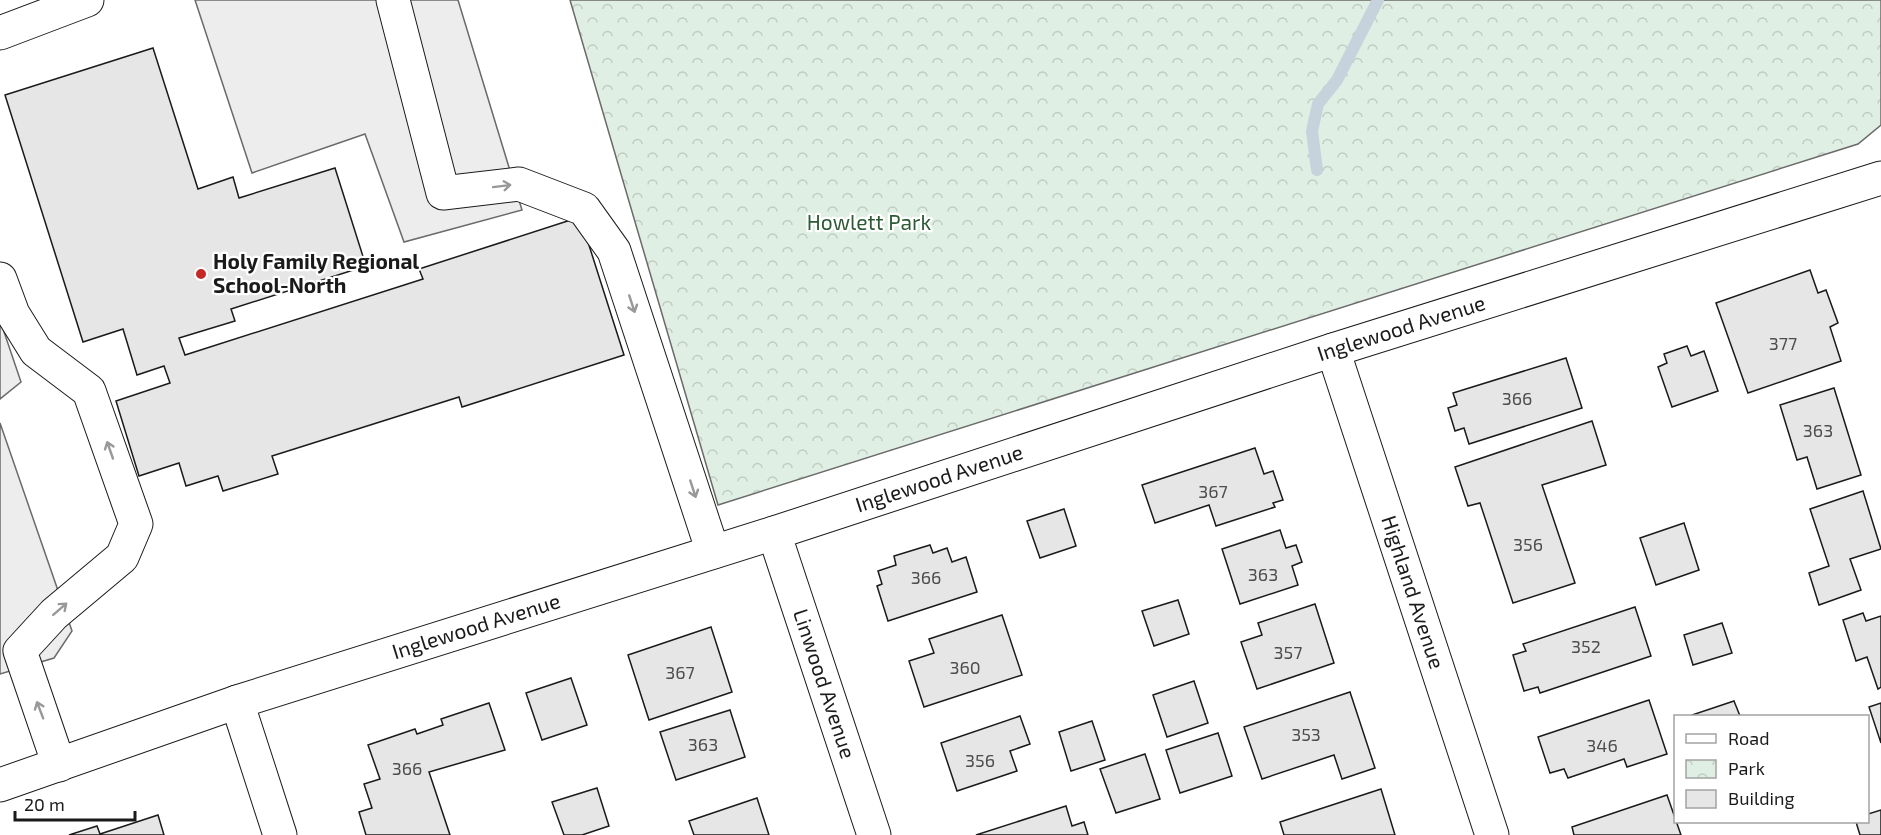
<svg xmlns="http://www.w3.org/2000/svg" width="1881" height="835" font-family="'Exo 2',sans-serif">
<defs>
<pattern id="park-crowns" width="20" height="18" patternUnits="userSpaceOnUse" patternTransform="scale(1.5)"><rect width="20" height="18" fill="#e0efe3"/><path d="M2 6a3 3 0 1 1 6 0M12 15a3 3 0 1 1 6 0" fill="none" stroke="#c0ccc2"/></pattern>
</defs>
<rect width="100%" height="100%" fill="#fff"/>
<polygon fill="url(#park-crowns)" stroke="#6a6a6a" stroke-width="1.5" points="570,0 1881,0 1881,125 1858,144 718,505"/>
<g fill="#ededed" stroke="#6a6a6a" stroke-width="1.5">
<polygon points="195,0 458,0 522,210 404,242 365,134 252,173"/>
<polygon points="0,320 21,382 0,399"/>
<polygon points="0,423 72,631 54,658 0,674"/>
</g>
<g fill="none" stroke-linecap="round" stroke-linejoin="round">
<polyline stroke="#c6d2dc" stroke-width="12" points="1317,170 1312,131 1318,104 1337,80 1378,0"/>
</g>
<g fill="#e6e6e6" stroke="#1a1a1a" stroke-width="1.5">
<polygon points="153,48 198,189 233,177 239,198 335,168 366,266 231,309 235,321 179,338 185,355 423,279 419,269 580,217 624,355 462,407 459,397 272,456 278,474 223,491 218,476 186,486 179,463 139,476 116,401 170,383 164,366 137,375 123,329 83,342 5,95"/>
<polygon points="1810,270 1818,293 1826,290 1838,323 1830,327 1841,361 1748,393 1716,303"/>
<polygon points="1687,346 1691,356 1704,351 1718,391 1672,407 1658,367 1667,363 1664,354"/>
<polygon points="1566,358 1582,408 1469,444 1464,428 1455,431 1448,408 1457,405 1453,393"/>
<polygon points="1834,388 1861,475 1817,489 1807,457 1797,460 1780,405"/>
<polygon points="1592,421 1606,465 1542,485 1575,583 1513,603 1480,503 1468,506 1455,467"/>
<polygon points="1255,448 1264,474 1273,471 1283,500 1273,503 1275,507 1216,526 1209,505 1155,523 1142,485"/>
<polygon points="1863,491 1881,549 1850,559 1861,590 1819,605 1809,573 1829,566 1810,509"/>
<polygon points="1064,509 1076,546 1040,558 1027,521"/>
<polygon points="1684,523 1699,570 1656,585 1640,538"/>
<polygon points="1280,530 1286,548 1296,545 1302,562 1292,566 1298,585 1240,604 1222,549"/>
<polygon points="930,545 933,553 947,548 952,562 966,557 977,592 888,621 877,586 882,584 878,571 896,565 894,556"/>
<polygon points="1178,600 1189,634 1154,646 1142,611"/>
<polygon points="1315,604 1334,663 1257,689 1241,642 1262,635 1258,623"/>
<polygon points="1635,607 1651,656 1540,693 1538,687 1524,691 1513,655 1526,651 1523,644"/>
<polygon points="1863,613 1866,621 1881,616 1881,687 1878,689 1867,657 1856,661 1843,620"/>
<polygon points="1002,615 1022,675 924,707 909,661 934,653 929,639"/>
<polygon points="1722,623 1732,653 1693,665 1684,635"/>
<polygon points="711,627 732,692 649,720 628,655"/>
<polygon points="571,678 587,725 542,740 526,693"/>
<polygon points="1194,681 1208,723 1167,737 1153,695"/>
<polygon points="1350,692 1375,768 1342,779 1334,755 1262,779 1244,727"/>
<polygon points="1649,700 1667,754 1627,767 1624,759 1568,778 1564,769 1550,773 1538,737"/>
<polygon points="1734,701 1740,716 1692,716 1692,715"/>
<polygon points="489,703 505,750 429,772 450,835 366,835 359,812 372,808 364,784 380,779 368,745 415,729 417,734 443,725 441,719"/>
<polygon points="1881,703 1881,743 1869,707"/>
<polygon points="730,710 745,757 676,780 660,732"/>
<polygon points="1020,716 1030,744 1010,751 1017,771 957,791 941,743"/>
<polygon points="1092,721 1105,760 1071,771 1059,732"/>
<polygon points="1218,733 1232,776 1180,793 1166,750"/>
<polygon points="1145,754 1160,799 1116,813 1100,769"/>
<polygon points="597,788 609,826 582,835 564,835 552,802"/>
<polygon points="1381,789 1395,835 1284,835 1280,822"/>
<polygon points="1667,795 1681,835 1574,835 1572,827"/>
<polygon points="757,798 769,835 694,835 689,821"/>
<polygon points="1066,806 1072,826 1084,822 1088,835 976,835"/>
<polygon points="1881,810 1881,835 1860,835 1856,822 1868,822 1868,814"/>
<polygon points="158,815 164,835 69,835 97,826 100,834"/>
</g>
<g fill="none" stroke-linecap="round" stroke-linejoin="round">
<g stroke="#1a1a1a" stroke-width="35">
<g id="minor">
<polyline points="393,0 443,193 519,184 584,209 614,251 713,552"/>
<polyline points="0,33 87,0"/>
<polyline points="0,279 13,314 36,351 89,391 136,524 122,557 54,614 20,651 59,765"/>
<path id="s1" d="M1333 350 1492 835"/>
<path id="s2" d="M774 533 874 835"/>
<polyline points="237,702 280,835"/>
<path id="s3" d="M0 785 237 702 774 533 1333 350 1881 178"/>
</g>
</g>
<use href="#minor" stroke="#fff" stroke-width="33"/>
</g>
<defs><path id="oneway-shaft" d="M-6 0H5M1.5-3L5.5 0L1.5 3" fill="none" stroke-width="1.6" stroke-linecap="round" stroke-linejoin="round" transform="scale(1.5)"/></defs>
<g stroke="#989898">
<use href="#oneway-shaft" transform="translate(502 186) rotate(-7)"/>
<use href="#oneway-shaft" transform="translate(632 304) rotate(72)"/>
<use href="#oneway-shaft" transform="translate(110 450) rotate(-109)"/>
<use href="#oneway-shaft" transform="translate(693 489) rotate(72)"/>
<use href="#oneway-shaft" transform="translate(60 609) rotate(-41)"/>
<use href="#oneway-shaft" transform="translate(40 710) rotate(-111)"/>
</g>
<circle fill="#c62828" stroke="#fff" stroke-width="2" cx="201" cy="274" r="6"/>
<g text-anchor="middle" stroke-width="4.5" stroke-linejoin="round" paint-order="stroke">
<g font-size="18" fill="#4d4d4d">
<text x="1783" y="350">377</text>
<text x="1517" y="405">366</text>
<text x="1818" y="437">363</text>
<text x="1213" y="498">367</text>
<text x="1528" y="551">356</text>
<text x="1263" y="581">363</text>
<text x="926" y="584">366</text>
<text x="1586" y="653">352</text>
<text x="1288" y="659">357</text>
<text x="965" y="674">360</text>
<text x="680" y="679">367</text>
<text x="1306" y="741">353</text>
<text x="703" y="751">363</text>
<text x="1602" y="752">346</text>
<text x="980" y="767">356</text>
<text x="407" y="775">366</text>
</g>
<g font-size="21" fill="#2b5a34" stroke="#fff">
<text x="869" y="230">Howlett Park</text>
</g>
<g font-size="21" font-weight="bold" fill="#1a1a1a" stroke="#fff" text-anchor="start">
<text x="213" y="269">Holy Family Regional<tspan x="213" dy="24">School-North</tspan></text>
</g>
<g font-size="21" fill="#1a1a1a" stroke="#fff">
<text dy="7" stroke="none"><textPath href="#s3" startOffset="1474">Inglewood Avenue</textPath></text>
<text dy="7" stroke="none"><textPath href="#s3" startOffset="988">Inglewood Avenue</textPath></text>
<text dy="7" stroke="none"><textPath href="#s1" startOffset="255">Highland Avenue</textPath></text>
<text dy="7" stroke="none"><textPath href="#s3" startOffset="502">Inglewood Avenue</textPath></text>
<text dy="7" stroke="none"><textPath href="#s2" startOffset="159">Linwood Avenue</textPath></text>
</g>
</g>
<rect x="1674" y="715" width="195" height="108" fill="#ffffff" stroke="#a3a3a3" stroke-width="1.5"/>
<rect x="1686" y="734" width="30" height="9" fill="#ffffff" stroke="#a3a3a3" stroke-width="1.5"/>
<text x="1728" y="745" font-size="18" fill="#1a1a1a">Road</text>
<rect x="1686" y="760" width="30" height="18" fill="url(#park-crowns)" stroke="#a3a3a3" stroke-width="1.5"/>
<text x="1728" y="775" font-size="18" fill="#1a1a1a">Park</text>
<rect x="1686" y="790" width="30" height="18" fill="#e6e6e6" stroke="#a3a3a3" stroke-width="1.5"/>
<text x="1728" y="805" font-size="18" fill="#1a1a1a">Building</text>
<path d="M15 811v9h120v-9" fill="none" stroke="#1a1a1a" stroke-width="3"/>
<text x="24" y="811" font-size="18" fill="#1a1a1a" stroke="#ffffff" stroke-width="4.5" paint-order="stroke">20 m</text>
</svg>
